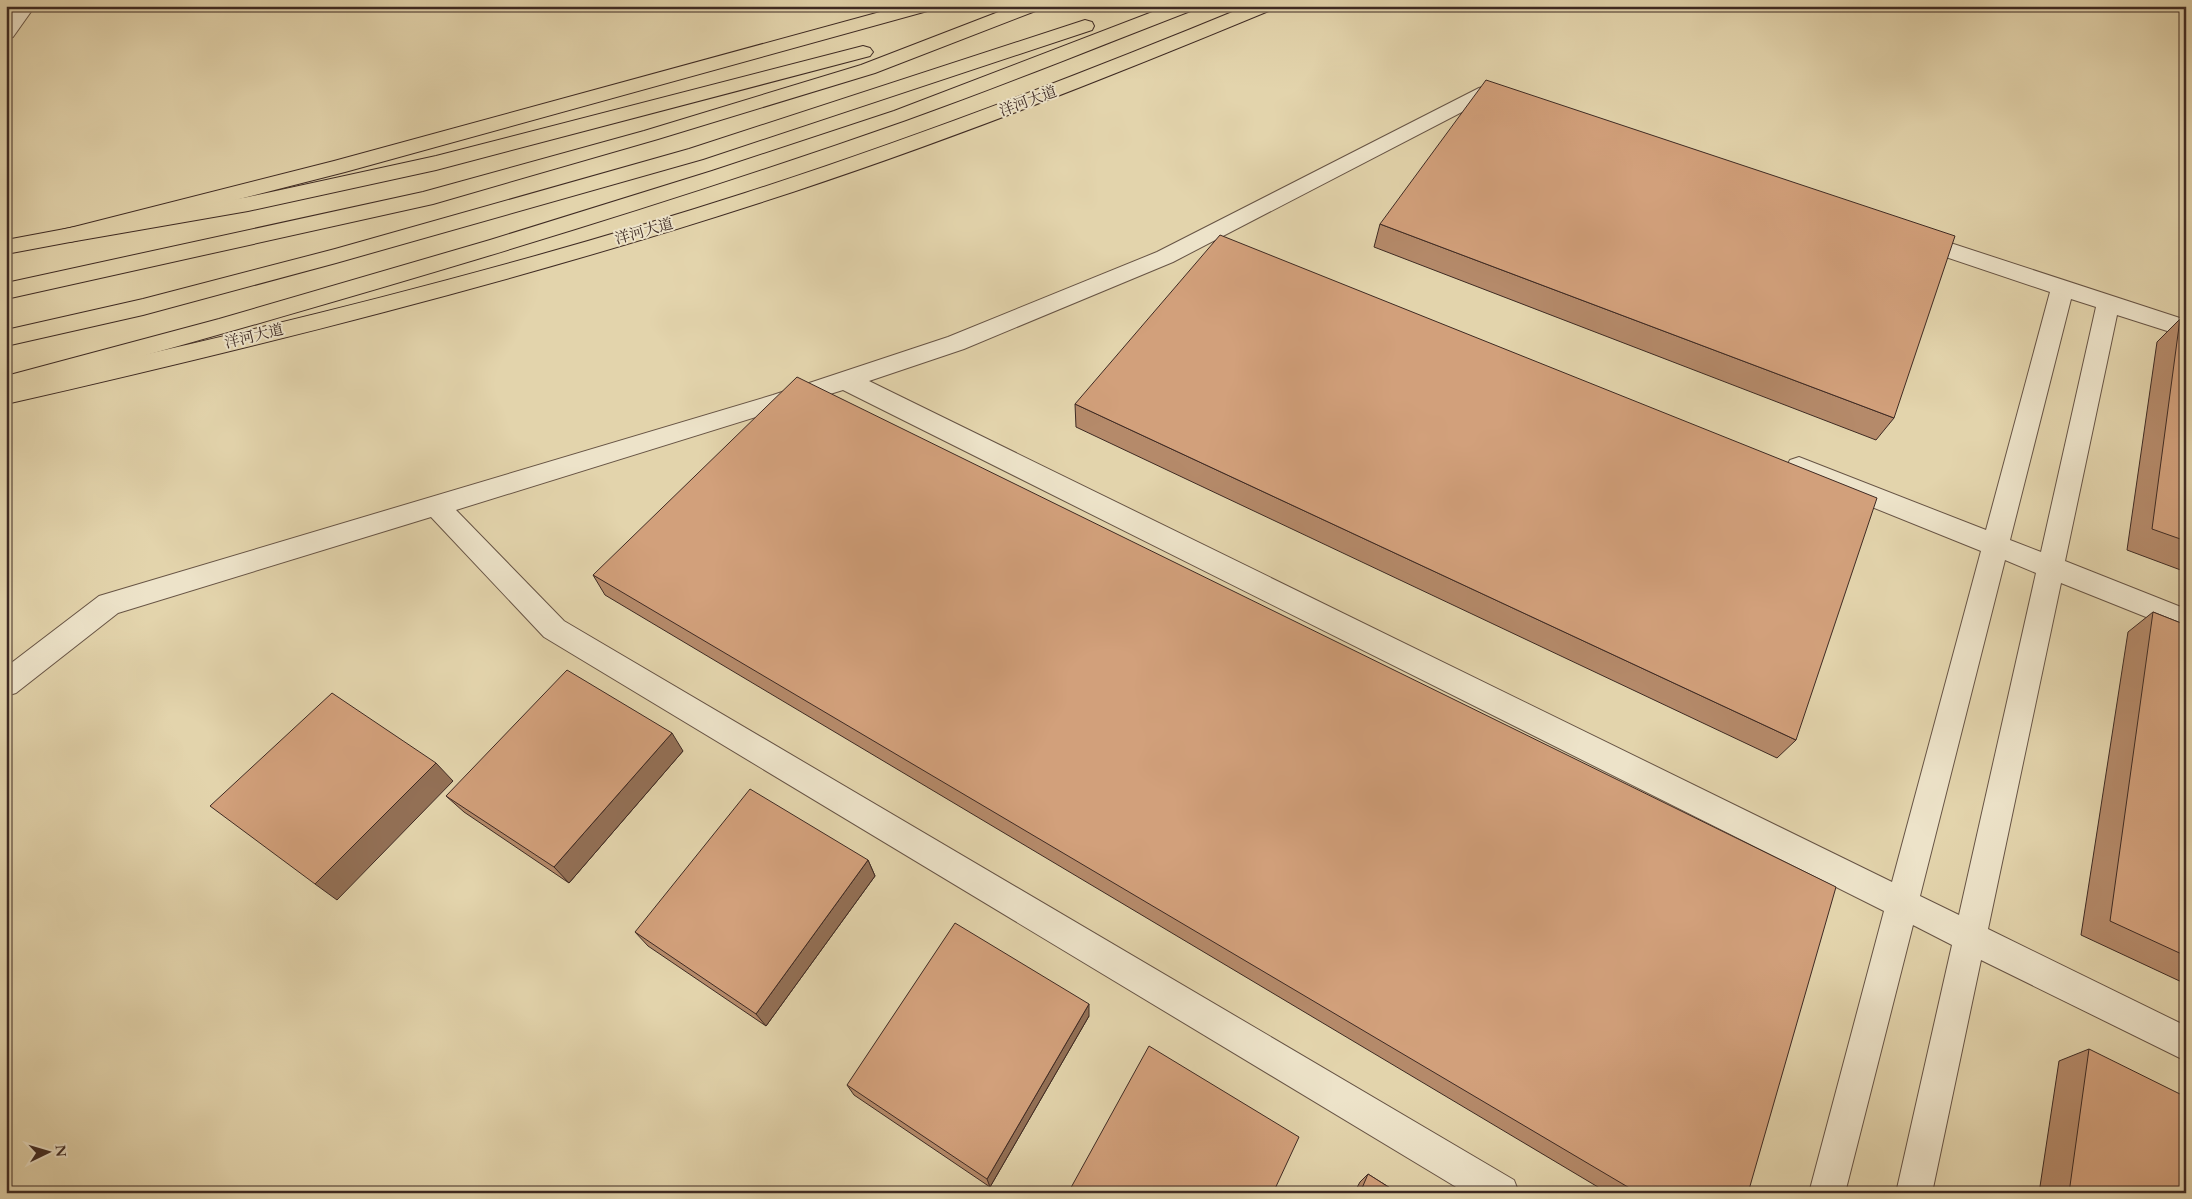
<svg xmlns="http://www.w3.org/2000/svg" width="2192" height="1199" font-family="Cardo,'Noto Serif SC',serif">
<rect width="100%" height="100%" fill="#e3d4ac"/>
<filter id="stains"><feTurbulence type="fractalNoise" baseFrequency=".004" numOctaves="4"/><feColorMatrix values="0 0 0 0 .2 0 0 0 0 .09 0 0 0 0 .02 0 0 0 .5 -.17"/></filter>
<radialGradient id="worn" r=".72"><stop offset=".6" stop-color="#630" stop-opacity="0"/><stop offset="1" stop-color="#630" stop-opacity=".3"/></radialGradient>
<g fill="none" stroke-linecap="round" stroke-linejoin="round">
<g stroke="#675445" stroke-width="2">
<g id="minor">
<polygon points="16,6 35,6 13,37 6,39 6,20"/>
<path d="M1486 86 1512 95 1515 99 1512 103 1505 105 1487 99 1173 262 964 349 869 381 1892 882 1981 551 1790 474 1786 467 1790 460 1799 457 1986 530 2050 292 1907 244 1904 239 1907 234 1915 232 1923 234 2186 320V337L2117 315 2065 561 2186 609V633L2061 583 1988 929 2186 1026V1061L1981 960 1932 1193H1896L1952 945 1913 925 1845 1193H1809L1884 911 843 390 456 510 564 621 1514 1180 1519 1193H1466L544 637 431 517 118 613 16 693 6 696V667L99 596 773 395 948 337 1157 252 1479 88ZM2071 299 2096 307 2041 552 2010 540ZM2005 560 2036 573 1959 915 1920 896Z"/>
</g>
</g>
<g stroke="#3e2a23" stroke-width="2">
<g id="major">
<polygon points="902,6 933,6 931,10 345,172 70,242 6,254 6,240 70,228 334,161"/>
<path d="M1247 6H1273L1271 10C1102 80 933 147 759 203 512 283 260 346 6 404V386C255 331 503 271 745 193 915 138 1082 74 1247 6Z"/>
</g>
</g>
<g stroke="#3e2a23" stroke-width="2">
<g id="highway">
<polygon points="1014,6 1040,6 1038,10 875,73 658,139 433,204 6,299 6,283 423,192 644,131 861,65"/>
<path d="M1168 6H1195L1193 10C1097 47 1002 86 906 120 610 224 308 311 6 394V376L219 319 490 240 712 171 894 111Z"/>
<polygon points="1085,20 1092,22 1094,26 1092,30 703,159 336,263 143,315 6,346 6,330 143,299 335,249 689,149"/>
<polygon points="863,46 870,48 873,52 870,56 436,170 248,211 70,242 62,240 59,235 62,230 70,228 248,197 436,156"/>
</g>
</g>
<use href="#minor" fill="#ede3c9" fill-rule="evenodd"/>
<use href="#major" fill="#e3d4ac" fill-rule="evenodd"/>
<use href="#highway" fill="#e3d4ac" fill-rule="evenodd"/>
</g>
<g fill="#b58a6a" stroke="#3e2a23">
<polygon points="1380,224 1894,418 1876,440 1374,247"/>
<polygon points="2180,319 2186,321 2186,572 2127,550 2157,342"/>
<polygon points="1075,404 1796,740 1777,758 1076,427"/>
<polygon points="593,575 1748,1193 1608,1193 605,595"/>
<polygon points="2153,612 2186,625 2186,984 2081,935 2128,632"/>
<polygon points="683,751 569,883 464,812 446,796"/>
<polygon points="868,860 875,876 766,1026 648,946 635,932"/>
<polygon points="1089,1016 990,1187 854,1095 847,1085"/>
<polygon points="2089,1049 2186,1193 2039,1193 2059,1061"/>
<polygon points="1368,1174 1398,1193 1354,1193 1360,1182"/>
</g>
<g fill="#937056" stroke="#3e2a23">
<polygon points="672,733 683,751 569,883 554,867"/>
<polygon points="436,763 453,781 337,900 315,884"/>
<polygon points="868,860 875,876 766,1026 756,1014"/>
<polygon points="1089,1004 1089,1016 990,1187 987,1179"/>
</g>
<g fill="#d2a07b" stroke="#3e2a23">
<polygon points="1486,80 1955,236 1894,418 1380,224"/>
<polygon points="1220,235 1877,498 1796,740 1075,404"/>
<polygon points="2180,319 2186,321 2186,541 2152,529"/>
<polygon points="797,377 1836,887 1748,1193 1638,1193 593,575"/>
<polygon points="2153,612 2186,625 2186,956 2110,921"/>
<polygon points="567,670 672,733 554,867 446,796"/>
<polygon points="332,693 436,763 315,884 210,806"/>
<polygon points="750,789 868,860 756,1014 635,932"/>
<polygon points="955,923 1089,1004 987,1179 847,1085"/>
<polygon points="1149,1046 1299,1137 1273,1193 1068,1193"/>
<polygon points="2089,1049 2186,1097 2186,1193 2069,1193"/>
<polygon points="1368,1174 1398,1193 1360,1193"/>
</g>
<g text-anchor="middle" stroke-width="4" stroke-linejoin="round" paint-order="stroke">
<g font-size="15" fill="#3e2a23" stroke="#ede3c9">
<text transform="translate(1028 101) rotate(-20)" y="5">洋河大道</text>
<text transform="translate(644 231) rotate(-16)" y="5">洋河大道</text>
<text transform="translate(254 336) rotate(-14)" y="5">洋河大道</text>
</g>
</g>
<rect width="2192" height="1199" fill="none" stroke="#e3d4ac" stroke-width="25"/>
<rect x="8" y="8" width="2177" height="1184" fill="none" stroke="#3e2a23" stroke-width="2.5"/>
<rect x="12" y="12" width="2167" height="1174" fill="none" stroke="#3e2a23"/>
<g transform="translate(48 1152) rotate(85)" stroke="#ede3c9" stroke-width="4" paint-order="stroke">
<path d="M0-4L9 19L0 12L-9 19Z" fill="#3e2a23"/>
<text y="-8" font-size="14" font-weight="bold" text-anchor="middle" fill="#3e2a23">N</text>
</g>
<rect width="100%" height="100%" filter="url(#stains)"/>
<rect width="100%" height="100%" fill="url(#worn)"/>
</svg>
